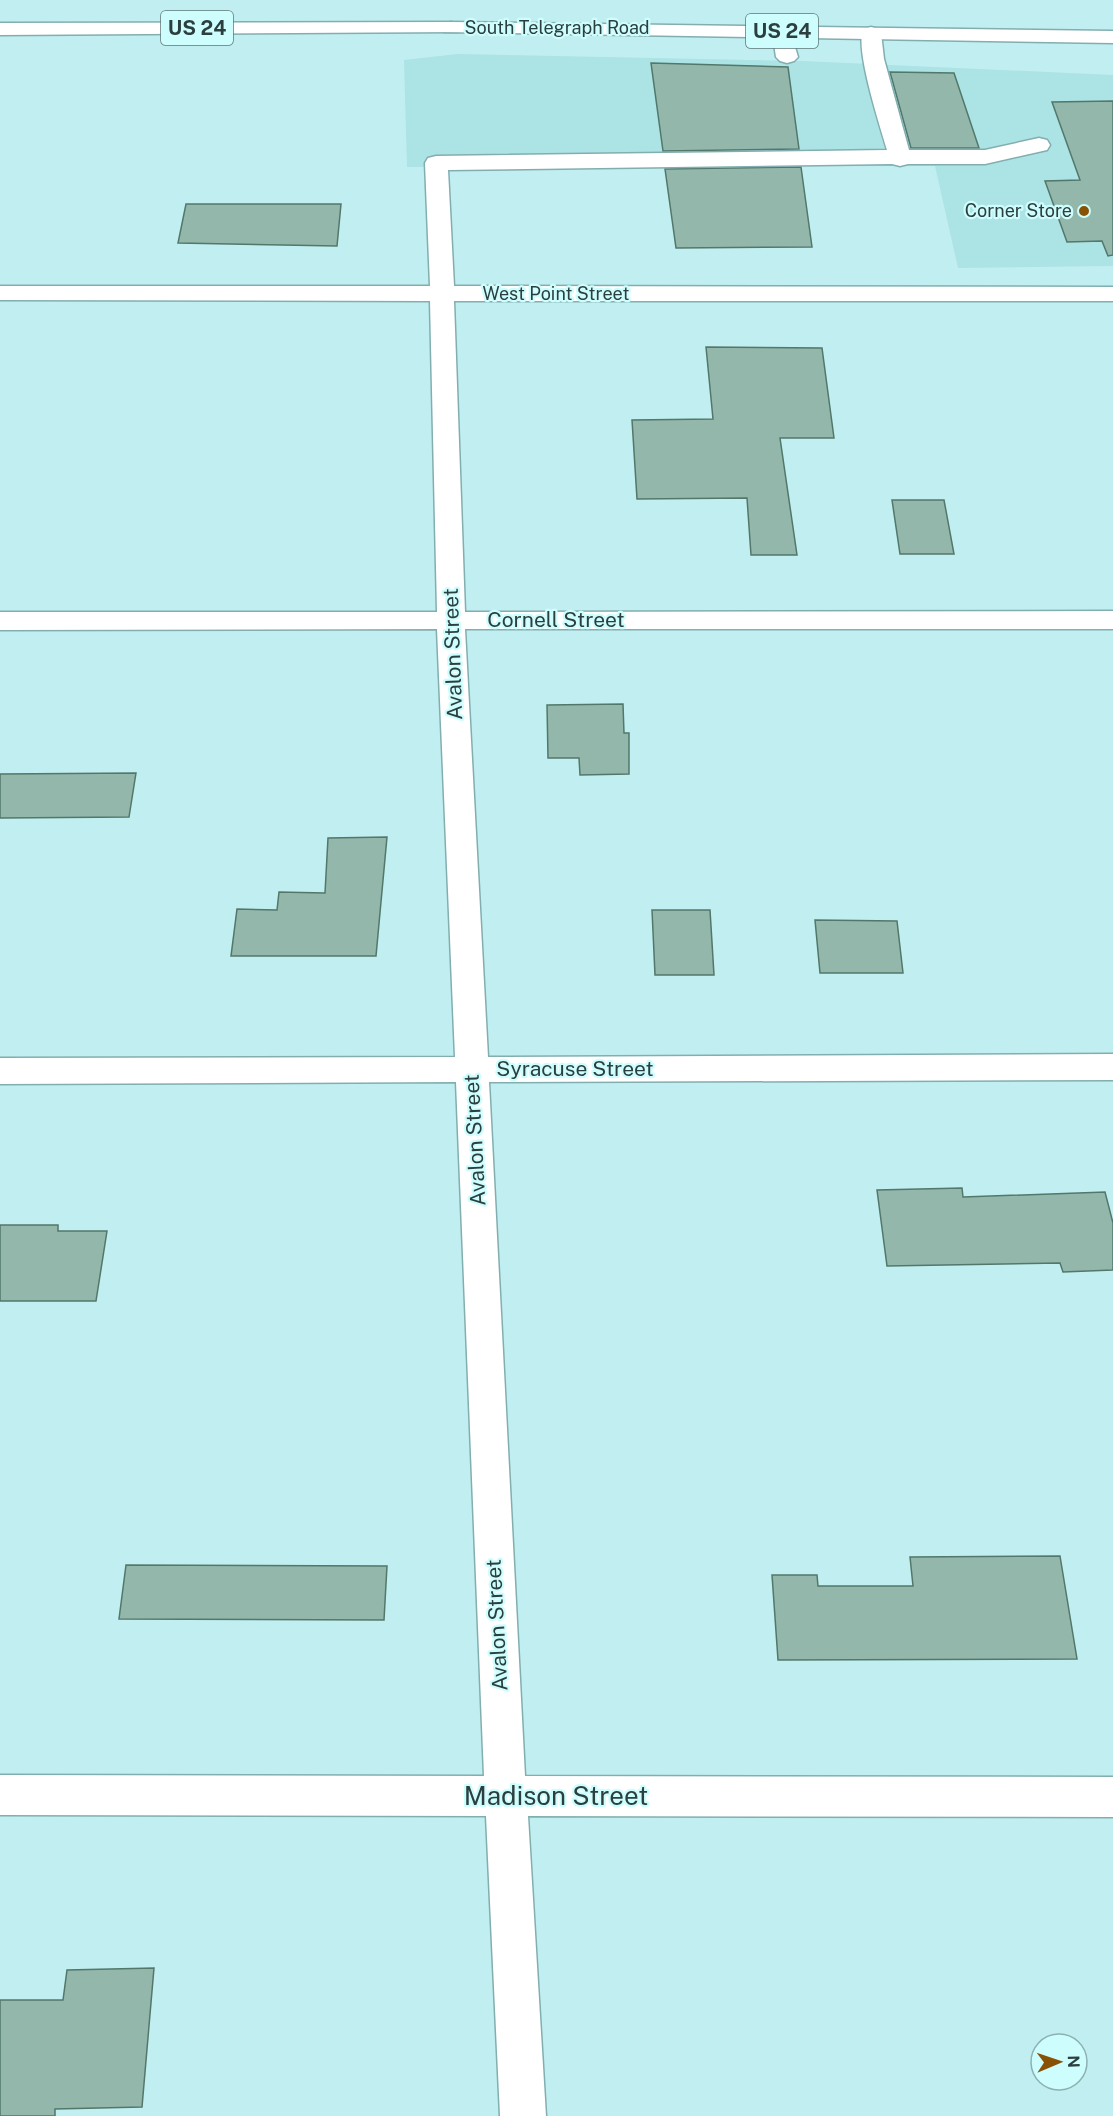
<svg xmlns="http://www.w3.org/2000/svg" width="1113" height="2116" font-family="'Public Sans',sans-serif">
<rect width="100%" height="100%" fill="#c1eff1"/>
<polygon fill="#ace3e5" points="457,54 803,61 1113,75 1113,266 958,268 935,166 407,167 404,60"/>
<g fill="#93b7aa" stroke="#51786b" stroke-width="1.5">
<polygon points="651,63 788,67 799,149 663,151"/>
<polygon points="890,72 954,73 979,148 911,148"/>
<polygon points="1113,101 1113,255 1108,256 1102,241 1067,242 1045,181 1080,180 1052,102"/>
<polygon points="801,167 812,247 676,248 665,169"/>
<polygon points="186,204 341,204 337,246 178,243"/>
<polygon points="706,347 822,348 834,438 780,438 797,555 751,555 747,498 637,499 632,420 713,419"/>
<polygon points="892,500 944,500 954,554 900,554"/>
<polygon points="623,704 624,733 629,733 629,774 580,775 579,758 548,758 547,705"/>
<polygon points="136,773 129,817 0,818 0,774"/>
<polygon points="387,837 376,956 231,956 237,909 277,910 279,892 325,893 328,838"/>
<polygon points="652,910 710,910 714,975 655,975"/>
<polygon points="815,920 897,921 903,973 820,973"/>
<polygon points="962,1188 963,1197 1105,1192 1113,1223 1113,1270 1063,1272 1060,1263 887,1266 877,1190"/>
<polygon points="0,1225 58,1225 58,1231 107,1231 96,1301 0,1301"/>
<polygon points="1060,1556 1077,1659 778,1660 772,1575 817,1575 818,1586 913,1586 910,1557"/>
<polygon points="126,1565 387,1566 384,1620 119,1619"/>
<polygon points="154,1968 142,2107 55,2109 55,2116 0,2116 0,2000 63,2000 67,1970"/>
</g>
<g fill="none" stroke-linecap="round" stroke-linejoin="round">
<g stroke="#82aeb0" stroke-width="3">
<g id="minor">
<polygon points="782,25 789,27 798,57 794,61 787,63 780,61 776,57 772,31 775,27"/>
<path d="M871 27 878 29 881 33 884 59 909 150H985L1039 138 1047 140 1050 145 1047 150 985 164H908L900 166 892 164 448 170 454 286 1113 287V301H454L465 612 1113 611V629H465L488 1057 1113 1054V1080L489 1082 525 1776 1113 1777V1817L528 1816 546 2116H500L486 1816 0 1815V1775L484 1776 456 1082 0 1084V1058L455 1057 437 629 0 630V612H437L430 301 0 300V286H430L425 163 428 158 436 156 887 150C881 129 853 44 864 29Z"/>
</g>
</g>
<g stroke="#82aeb0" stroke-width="3">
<polygon id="major" points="451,22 1113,31 1113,43 444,32 441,28 444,24"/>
</g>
<g stroke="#82aeb0" stroke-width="3">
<polygon id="highway" points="451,22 458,24 461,28 458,32 0,35 0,23"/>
</g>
<use href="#minor" fill="#fff" fill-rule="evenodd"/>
<use href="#major" fill="#fff" fill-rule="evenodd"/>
<use href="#highway" fill="#fff" fill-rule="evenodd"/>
</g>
<circle fill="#895104" stroke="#cefdfe" stroke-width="2" cx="1084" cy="211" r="6"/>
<g text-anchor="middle" stroke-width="4.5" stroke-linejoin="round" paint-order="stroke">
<g font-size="18" fill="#2c3f3f" stroke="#cefdfe">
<text x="557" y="34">South Telegraph Road</text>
<text x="556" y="300">West Point Street</text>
</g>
<g font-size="18" fill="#2c3f3f" stroke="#cefdfe" text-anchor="end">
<text x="1072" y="217">Corner Store</text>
</g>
<g fill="#cefdfe" stroke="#5d7878" stroke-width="1.5">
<rect x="161" y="11" width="72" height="34" rx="4.5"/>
<rect x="746" y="14" width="72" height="34" rx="4.5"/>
</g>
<g font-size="20" font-weight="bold" fill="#2c3f3f">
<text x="197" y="35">US 24</text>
<text x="782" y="38">US 24</text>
</g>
<g font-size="21" fill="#2c3f3f" stroke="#cefdfe">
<text x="556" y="627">Cornell Street</text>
<text transform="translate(453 654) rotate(-92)" y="7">Avalon Street</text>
<text x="575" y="1076">Syracuse Street</text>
<text transform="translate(475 1140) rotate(-93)" y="7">Avalon Street</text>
<text transform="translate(497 1625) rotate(-93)" y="7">Avalon Street</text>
</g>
<g font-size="26" fill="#2c3f3f" stroke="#cefdfe">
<text x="556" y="1805">Madison Street</text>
</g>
</g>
<g transform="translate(1059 2062) rotate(88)"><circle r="28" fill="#cefdfe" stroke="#8db1b2" stroke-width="1.5"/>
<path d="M0-4.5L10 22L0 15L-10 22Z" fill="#895104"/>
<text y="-9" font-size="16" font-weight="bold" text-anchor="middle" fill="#2c3f3f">N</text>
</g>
</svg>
